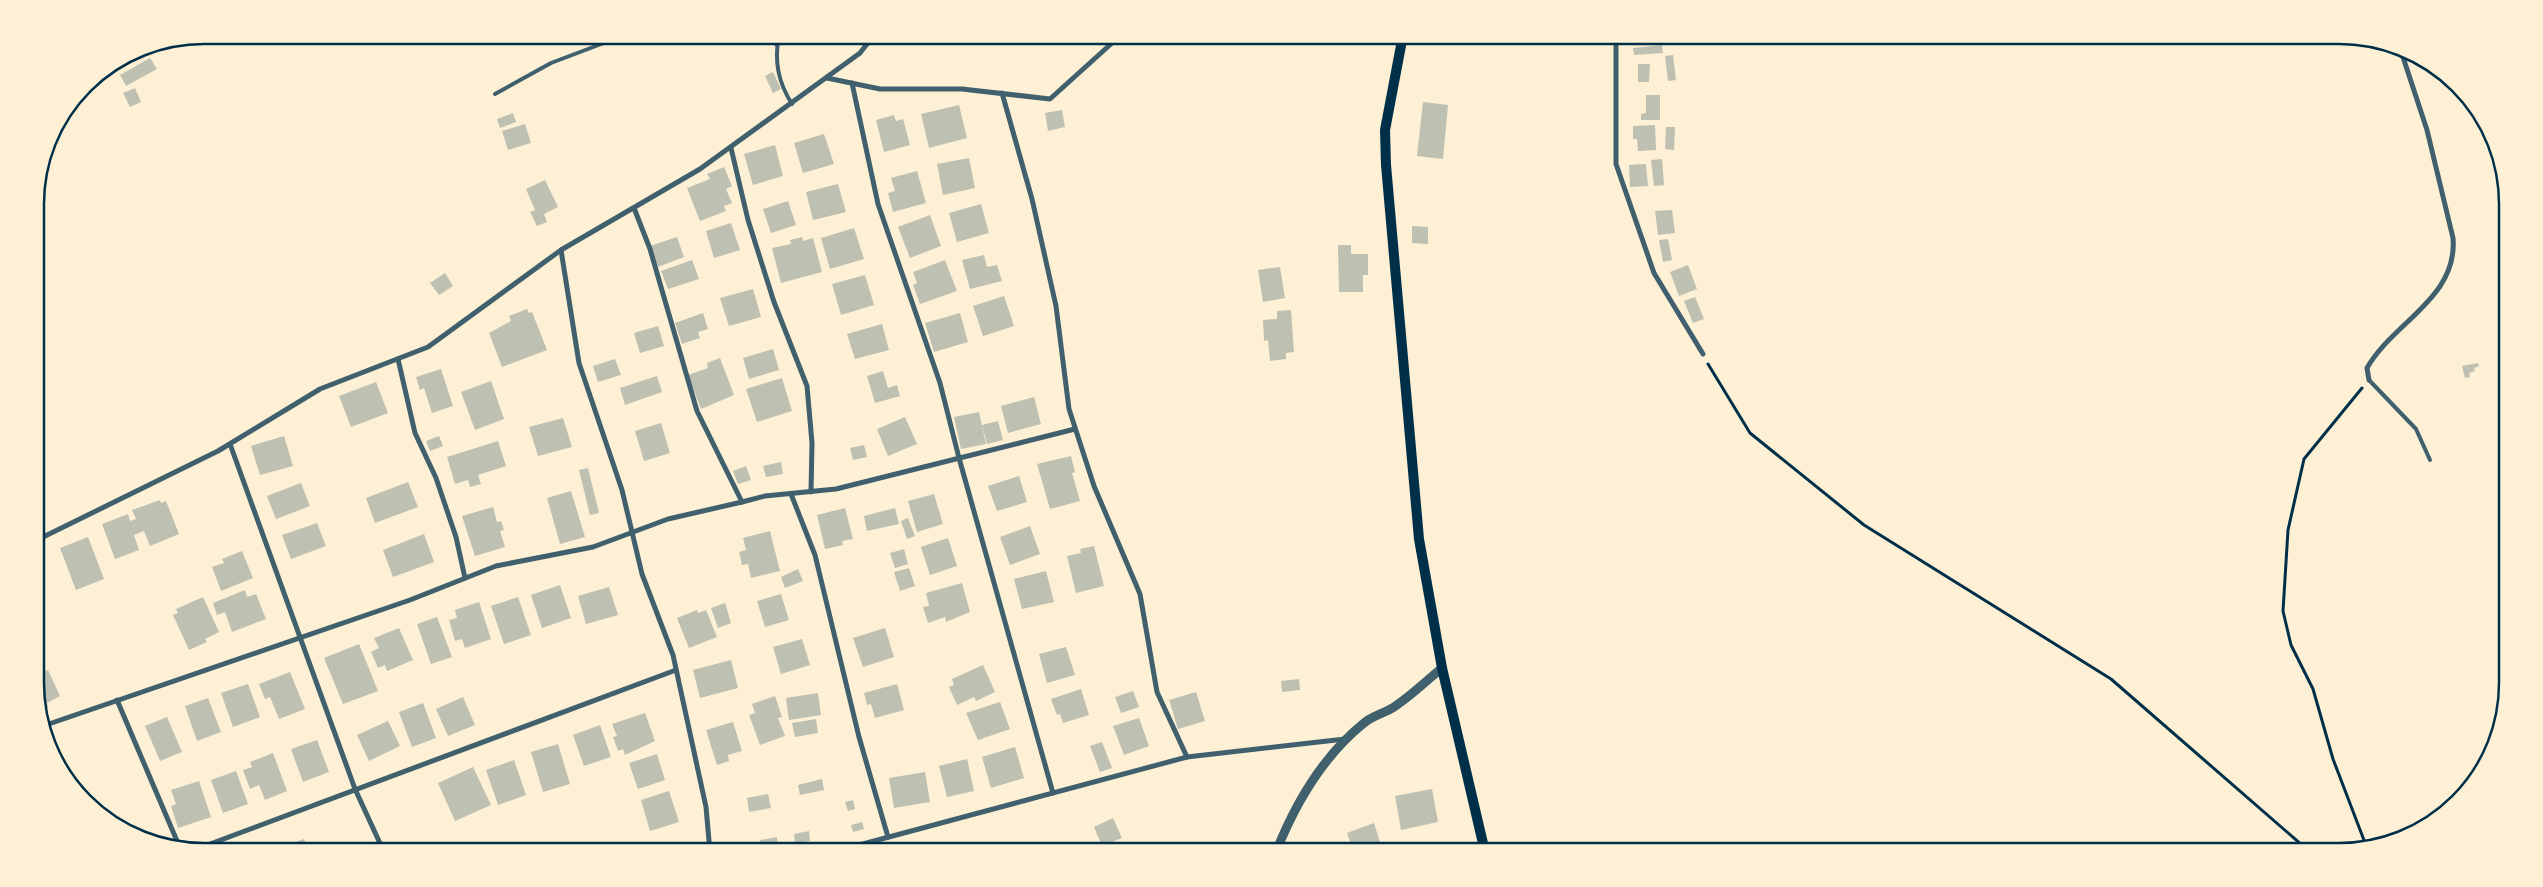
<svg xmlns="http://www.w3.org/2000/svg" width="2543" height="887" font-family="Poppins,sans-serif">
<rect width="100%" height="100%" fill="#fdf0d5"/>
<g fill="#bec0b2">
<polygon points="1646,35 1662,35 1662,39 1647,41"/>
<polygon points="1662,45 1663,53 1634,55 1633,48"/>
<polygon points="147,46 148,48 131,57 130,54"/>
<polygon points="1673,55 1676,80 1668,81 1665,56"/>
<polygon points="150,58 157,69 126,86 120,75"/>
<polygon points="1638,64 1650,64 1649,82 1638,82"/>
<polygon points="773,72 781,89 773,93 765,76"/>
<polygon points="135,88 141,102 130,107 123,93"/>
<polygon points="1646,95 1660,95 1660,120 1641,120 1641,114 1646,113"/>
<polygon points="1423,102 1448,105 1443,159 1417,156"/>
<polygon points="959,105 967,138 929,148 921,114"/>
<polygon points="1062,110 1065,127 1048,131 1045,113"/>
<polygon points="513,113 516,122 500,128 497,119"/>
<polygon points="894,115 896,121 903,119 910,145 884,152 876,120"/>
<polygon points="525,124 531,143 508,150 502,131"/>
<polygon points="1655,125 1656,150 1638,151 1637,139 1633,139 1633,126"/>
<polygon points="1666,127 1675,127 1674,150 1665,149"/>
<polygon points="824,134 834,164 803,173 794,143"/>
<polygon points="775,145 783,176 753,185 744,154"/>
<polygon points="969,158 975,188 943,195 937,164"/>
<polygon points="1662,159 1664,185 1654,186 1651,160"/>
<polygon points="1646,164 1648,186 1630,187 1629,165"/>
<polygon points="724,167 732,186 726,189 732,203 724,206 726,211 700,221 687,188 710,179 707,174"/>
<polygon points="917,171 926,203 893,212 888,193 895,191 891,178"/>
<polygon points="545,180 558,207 544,214 547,222 537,226 530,212 535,210 526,189"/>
<polygon points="838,184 846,212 813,220 806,192"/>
<polygon points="788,201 796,225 771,233 763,209"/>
<polygon points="981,204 989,233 957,242 949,213"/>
<polygon points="1672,210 1675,233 1658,235 1655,211"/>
<polygon points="930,215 941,246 910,258 898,227"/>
<polygon points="731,223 740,250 714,258 706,231"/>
<polygon points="1412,226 1428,227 1428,244 1412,243"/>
<polygon points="854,228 864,259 830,269 821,238"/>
<polygon points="677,237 684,257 658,267 650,246"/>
<polygon points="802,237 803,241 813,238 822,272 781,283 772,248 791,244 790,240"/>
<polygon points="1668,239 1672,260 1663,262 1659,240"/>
<polygon points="1338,245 1351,245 1351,254 1368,254 1368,275 1363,275 1363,292 1339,292"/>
<polygon points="984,255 987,267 997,265 1002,281 970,289 962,260"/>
<polygon points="692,260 699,279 668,289 661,271"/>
<polygon points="945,260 957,291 920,304 913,285 917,283 913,272"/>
<polygon points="1688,265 1697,289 1679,296 1670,272"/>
<polygon points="1280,267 1285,298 1263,302 1258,270"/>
<polygon points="445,273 453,286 439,295 430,283"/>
<polygon points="865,275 874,305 841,315 832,284"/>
<polygon points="753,289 761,317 729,326 720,298"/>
<polygon points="1004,296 1014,326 983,336 973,306"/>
<polygon points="1695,297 1704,319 1693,323 1684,301"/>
<polygon points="527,309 529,313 532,312 547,350 502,367 489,333 511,321 509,316"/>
<polygon points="1291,310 1294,352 1286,353 1286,359 1270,361 1268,340 1264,341 1263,320 1277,319 1277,311"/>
<polygon points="703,313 708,329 698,332 700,338 682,344 675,323"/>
<polygon points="960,313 968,342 934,352 925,323"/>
<polygon points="882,324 889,350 855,359 847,334"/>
<polygon points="658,326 664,346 640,353 634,333"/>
<polygon points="773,349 779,370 749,379 743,358"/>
<polygon points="720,358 734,395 701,409 688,375 708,368 707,363"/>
<polygon points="615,359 621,375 598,382 593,366"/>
<polygon points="2478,363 2479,366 2474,368 2475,371 2469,373 2470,377 2465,378 2462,366"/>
<polygon points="441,369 453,406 432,413 424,388 420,390 416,377"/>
<polygon points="883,371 888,388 897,385 900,396 875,403 867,376"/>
<polygon points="657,376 662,392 625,405 620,388"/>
<polygon points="782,378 792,411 757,422 746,389"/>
<polygon points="491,381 504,419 475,430 461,392"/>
<polygon points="376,382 388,413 351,427 339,396"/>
<polygon points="1034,397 1041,424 1008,433 1001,406"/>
<polygon points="979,412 986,444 961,449 954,417"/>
<polygon points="905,417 917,444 888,456 877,429"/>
<polygon points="563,418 572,447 538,456 529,427"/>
<polygon points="998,421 1003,440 987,444 982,425"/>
<polygon points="661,423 670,453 644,461 635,431"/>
<polygon points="284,436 293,466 260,475 251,446"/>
<polygon points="439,436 443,446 430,451 426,441"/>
<polygon points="498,441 506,466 478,475 481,484 470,487 468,480 455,484 447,457"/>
<polygon points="864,445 867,457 853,460 850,448"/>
<polygon points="1071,456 1075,472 1072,473 1080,501 1050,509 1037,464"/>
<polygon points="781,462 783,474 766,477 763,466"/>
<polygon points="746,466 751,480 738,484 733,471"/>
<polygon points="588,468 599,513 590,515 579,470"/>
<polygon points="1019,476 1027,502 997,511 988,486"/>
<polygon points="408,482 418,507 375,523 366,498"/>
<polygon points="301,483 310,506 276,519 267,496"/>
<polygon points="571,491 585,537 560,544 547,498"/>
<polygon points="934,494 943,524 917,532 908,501"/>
<polygon points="160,500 161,503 166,501 179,534 150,546 144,531 134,535 139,550 115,559 102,524 128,514 130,521 136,519 132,510"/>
<polygon points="493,507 497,522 501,521 504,530 500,531 505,547 475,556 462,516"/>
<polygon points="845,508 853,539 842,541 843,545 825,549 817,515"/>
<polygon points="895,508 899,524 867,531 864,516"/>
<polygon points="908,518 915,536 907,539 901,521"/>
<polygon points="317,523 326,546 291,559 282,535"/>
<polygon points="1030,526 1040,554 1010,565 1000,537"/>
<polygon points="770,531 780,571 751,578 748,564 742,565 739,552 746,550 743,538"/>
<polygon points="424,534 434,562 393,577 383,550"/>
<polygon points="88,537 104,579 76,590 60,548"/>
<polygon points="948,538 957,566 930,575 921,547"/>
<polygon points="1094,546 1104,586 1076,593 1067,556 1081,553 1080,549"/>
<polygon points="904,549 908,564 895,568 890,553"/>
<polygon points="242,551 253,578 221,591 212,567 224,563 222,559"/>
<polygon points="909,568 915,586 900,591 894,572"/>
<polygon points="798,569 803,581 785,588 781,577"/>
<polygon points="1046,571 1054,602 1022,609 1014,579"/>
<polygon points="962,583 970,612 946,622 945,617 928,623 923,607 929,606 926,593"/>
<polygon points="560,585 571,618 542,628 531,595"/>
<polygon points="609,587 618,615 586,624 578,596"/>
<polygon points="245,590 247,597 256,594 266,619 232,632 225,612 217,615 213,603"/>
<polygon points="781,594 789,620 765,627 757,601"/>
<polygon points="203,597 219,632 205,639 207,642 189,650 173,615 178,613 176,609"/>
<polygon points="518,597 531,635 504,644 491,606"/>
<polygon points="479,602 491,639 465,648 462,639 455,641 449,620 457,618 455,610"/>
<polygon points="725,603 731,623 718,628 711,608"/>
<polygon points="697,610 698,613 706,610 717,637 689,648 677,618"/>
<polygon points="437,617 452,657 431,664 417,624"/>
<polygon points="399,628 413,660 387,671 385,665 378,668 371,652 379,648 374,638"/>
<polygon points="885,628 894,657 863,667 853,638"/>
<polygon points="802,639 810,665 781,674 773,647"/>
<polygon points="38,641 44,656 38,658"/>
<polygon points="359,644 378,691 343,704 324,658"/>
<polygon points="1066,647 1075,675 1047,683 1039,654"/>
<polygon points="731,660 738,688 700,698 693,670"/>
<polygon points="983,665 995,692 976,701 974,697 957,705 949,687 954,685 952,679"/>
<polygon points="48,670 60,696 47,703 48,707 38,711 38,674"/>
<polygon points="290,672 305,709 279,719 270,697 265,699 259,684"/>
<polygon points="1299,679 1300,690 1282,692 1281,681"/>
<polygon points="248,684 260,717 233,727 221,693"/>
<polygon points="897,684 904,710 875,718 871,704 867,705 864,693"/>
<polygon points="1081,689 1089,715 1063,723 1060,714 1057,715 1051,699"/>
<polygon points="1133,691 1139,707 1121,713 1115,697"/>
<polygon points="1196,692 1205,721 1178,729 1169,700"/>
<polygon points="818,693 821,715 789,720 786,698"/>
<polygon points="775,696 782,717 778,718 785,736 760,745 749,715 755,713 752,704"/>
<polygon points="463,697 475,725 448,736 436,709"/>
<polygon points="208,698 221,732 197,741 185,706"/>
<polygon points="1000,702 1010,729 978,740 966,713"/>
<polygon points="423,703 436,738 412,747 399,712"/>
<polygon points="645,713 655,741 625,755 623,749 618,751 613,737 617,736 612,724"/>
<polygon points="167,717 182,752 160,761 145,726"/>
<polygon points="1139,718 1149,746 1124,755 1113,726"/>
<polygon points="816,719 818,733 795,737 792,723"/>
<polygon points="388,721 400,746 369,761 357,735"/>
<polygon points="733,722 742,751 728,755 729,761 717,765 706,730"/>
<polygon points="600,725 611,757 584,766 573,735"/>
<polygon points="317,740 329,772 303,782 291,749"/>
<polygon points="1102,742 1112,768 1100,772 1090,746"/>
<polygon points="558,744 570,784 543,792 531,752"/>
<polygon points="1015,747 1024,778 991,788 982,757"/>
<polygon points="273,753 287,791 265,800 259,785 250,789 243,770 252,767 250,762"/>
<polygon points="657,754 665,780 638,789 629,763"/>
<polygon points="967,759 974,791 947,797 939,766"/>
<polygon points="514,760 526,795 498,805 486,770"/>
<polygon points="473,767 491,805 455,821 438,783"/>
<polygon points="236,771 248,804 223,813 211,780"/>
<polygon points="925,772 930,802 894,808 889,778"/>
<polygon points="822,779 824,790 800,795 798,785"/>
<polygon points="199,781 211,817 178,828 171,806 176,804 171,790"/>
<polygon points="1432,789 1438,822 1401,830 1395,796"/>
<polygon points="669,791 679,822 650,831 641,800"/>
<polygon points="768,794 771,808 749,812 747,798"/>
<polygon points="853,800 855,809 848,811 845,802"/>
<polygon points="1113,818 1122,838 1102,846 1094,827"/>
<polygon points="862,822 864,829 853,832 851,825"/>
<polygon points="1374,823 1383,852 1354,852 1347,833"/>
<polygon points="809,831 810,841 795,843 794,834"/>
<polygon points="777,837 778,847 762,850 760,840"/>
<polygon points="304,839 309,852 267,852"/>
<polygon points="439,844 443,852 421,852"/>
<polygon points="677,845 679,852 655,852 655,851"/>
</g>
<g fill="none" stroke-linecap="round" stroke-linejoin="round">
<g stroke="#003049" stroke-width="3">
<polyline points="1708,364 1750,433 1864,525 2111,679 2310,852"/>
<polyline points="2362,388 2304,459 2288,530 2283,611 2291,645 2313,689 2333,759 2367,848"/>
</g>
<g stroke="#3f606c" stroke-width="4">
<polyline points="766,35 777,45"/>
<path d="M779 35C774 61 778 82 792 104"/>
<polyline points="495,94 551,63 625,35"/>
<polyline points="2369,380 2416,429 2430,460"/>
</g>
<g stroke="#3f606c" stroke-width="5">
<polyline points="1616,35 1616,164 1654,273 1703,354"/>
<polyline points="827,78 880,89 962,89 1050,99 1112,43 1118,35"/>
<polyline points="852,83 878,204 940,383 959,458 1053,793"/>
<polyline points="1002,93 1032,199 1056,306 1069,409 1094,486 1140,594 1157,692 1187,757 1345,739"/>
<polyline points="731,148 748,220 774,302 807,386 812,443 811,492"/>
<polyline points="634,208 650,249 697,411 742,502"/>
<polyline points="561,250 579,363 622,490 642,574 673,655 706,807 710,852"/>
<polyline points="398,359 415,433 436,478 456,537 465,578"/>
<path d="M2369 380 2367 368C2393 322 2458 298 2453 238L2427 130 2400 48"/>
<polyline points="230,444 355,789 384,852"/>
<polyline points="791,494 815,555 859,737 888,837"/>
<polyline points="37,540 218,451 320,389 428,347 561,250 700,169 860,53 874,35"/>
<polyline points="117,700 180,848"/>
<polyline points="43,726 410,600 496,566 593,547 668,519 742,502 765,496 836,489 1075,429"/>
<polyline points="194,850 676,670"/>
<polyline points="833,852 1187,757"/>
</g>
<path stroke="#3f606c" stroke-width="9" d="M1276 852C1295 804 1323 756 1364 723 1372 716 1385 713 1394 707 1411 696 1426 681 1442 668"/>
<polyline stroke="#003049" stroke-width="10" points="1403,35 1385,130 1386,165 1419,539 1442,668 1485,852"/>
</g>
<path d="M0 0H2543V887H0ZM204 44H2339A160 160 0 0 1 2499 204V683A160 160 0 0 1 2339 843H204A160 160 0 0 1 44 683V204A160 160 0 0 1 204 44Z" fill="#fdf0d5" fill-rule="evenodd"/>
<path fill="none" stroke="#003049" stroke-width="2.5" d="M204 44H2339A160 160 0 0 1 2499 204V683A160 160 0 0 1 2339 843H204A160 160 0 0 1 44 683V204A160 160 0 0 1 204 44Z"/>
</svg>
